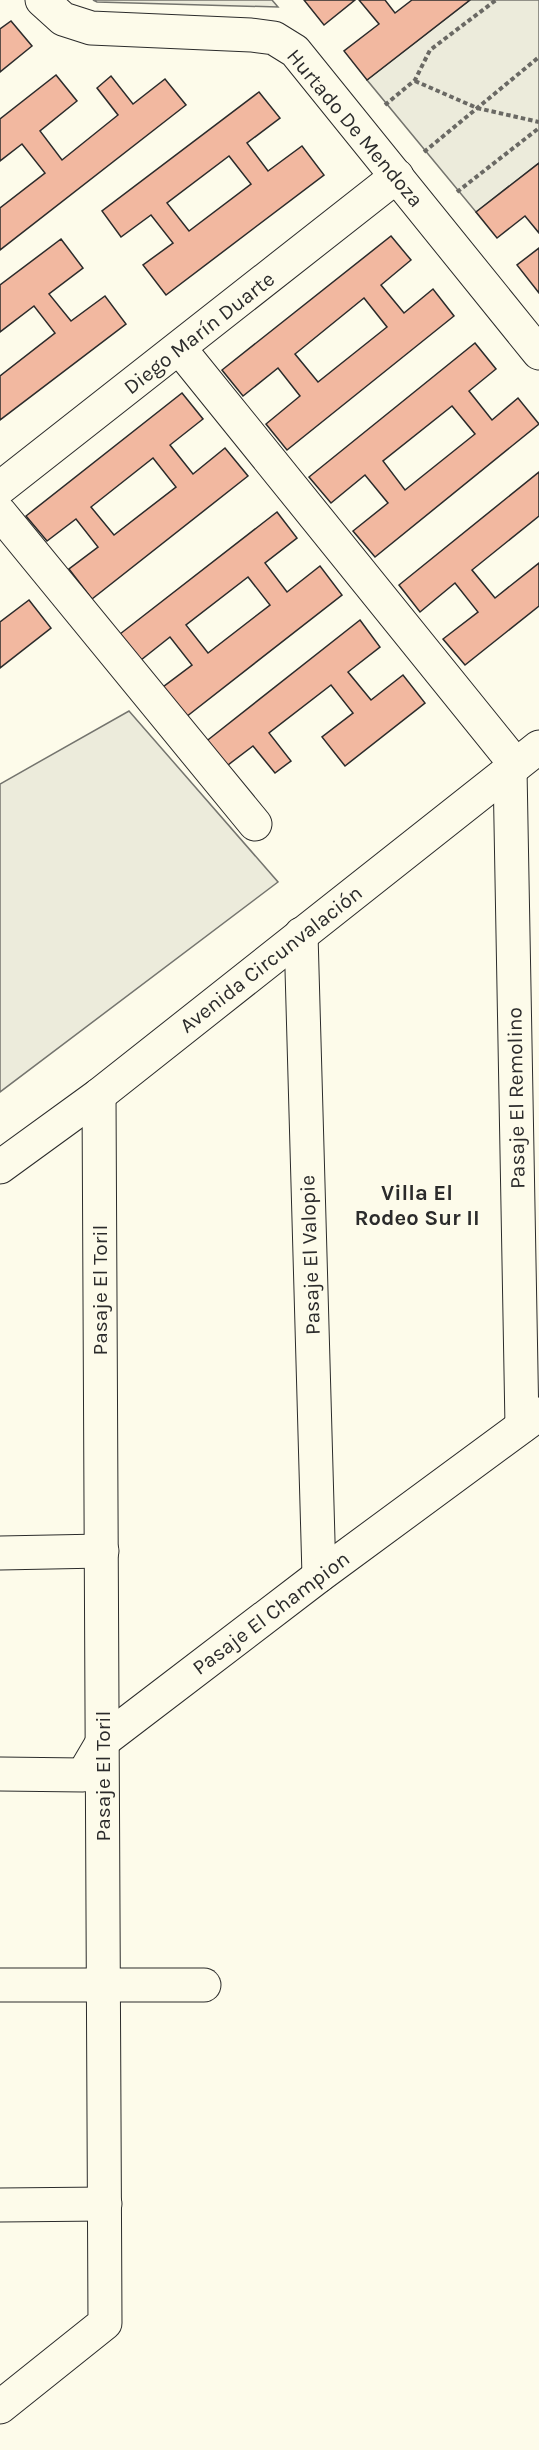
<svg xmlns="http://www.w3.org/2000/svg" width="539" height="2450" font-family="Karla,sans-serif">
<rect width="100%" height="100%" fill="#fdfbea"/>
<g fill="#ecebdb" stroke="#74746e" stroke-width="1.5">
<polygon points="93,0 272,0 278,7 97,2"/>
<polygon points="470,0 539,0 539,163 476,212 367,80"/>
<polygon points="129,711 278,882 0,1092 0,784"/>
</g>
<g fill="#f2b8a0" stroke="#2b2b2b" stroke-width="1.5" fill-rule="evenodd">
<polygon points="304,0 355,0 324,25"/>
<polygon points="359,0 385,0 395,13 412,0 470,0 367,80 344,51 379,24"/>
<polygon points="11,21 32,46 0,72 0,29"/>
<polygon points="56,75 77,101 40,131 62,160 118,115 97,88 111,76 133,104 165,79 186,105 0,250 0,208 45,173 22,144 0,161 0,119"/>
<path d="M259 92 280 118 247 143 268 171 302 146 324 175 166 295 143 265 173 243 151 215 121 237 102 211ZM229 156 251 184 189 231 167 203Z"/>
<polygon points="539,163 539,233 525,216 497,238 476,212"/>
<path d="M391 236 411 260 381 285 404 313 433 289 454 316 287 450 266 424 300 396 278 368 243 396 222 370ZM364 298 387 327 318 382 295 354Z"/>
<polygon points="61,239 83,268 49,294 71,321 105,296 126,324 0,420 0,376 55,333 34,306 0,332 0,285"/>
<polygon points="539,248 539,293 517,265"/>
<path d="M475 343 496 369 469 391 492 420 518 398 539 424 375 557 353 531 388 503 365 475 331 503 309 477ZM452 406 475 434 405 490 383 461Z"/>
<path d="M182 393 203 419 170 445 193 474 225 448 248 476 92 599 69 569 98 547 76 519 47 541 26 516ZM153 458 176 487 114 535 91 507Z"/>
<polygon points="539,472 539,516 472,570 495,598 539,563 539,606 465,665 443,639 478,612 455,583 420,612 399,585"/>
<path d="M277 512 297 538 265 563 287 592 320 566 342 595 186 717 163 687 192 665 170 637 141 660 120 634ZM248 577 270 605 208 653 186 625Z"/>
<polygon points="29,600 51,628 0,668 0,622"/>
<polygon points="360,620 380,647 348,672 371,700 403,675 425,703 345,766 322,737 353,713 331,685 269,733 291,761 275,773 253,746 224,768 204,743"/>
</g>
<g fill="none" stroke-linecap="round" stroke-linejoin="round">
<g stroke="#2b2b2b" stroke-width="35">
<g id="minor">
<polyline points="42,0 63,19 91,28 251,35 274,38 295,51 539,353"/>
<polyline points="180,349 516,765"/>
<polyline points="0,488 397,176"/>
<polyline points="0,513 255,824"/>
<polyline points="510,769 522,1426"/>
<polyline points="301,934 319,1576"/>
<polyline points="0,1167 99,1095 539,747"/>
<polyline points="0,1553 102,1551"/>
<polyline points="0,1774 83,1775 103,1741 319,1576 539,1414"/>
<polyline points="0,1985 204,1985"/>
<polyline points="0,2205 105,2204"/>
<polyline points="0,2407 105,2323 99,1095"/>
</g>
</g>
<g stroke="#6a6964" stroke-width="4" stroke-dasharray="4.5 3" stroke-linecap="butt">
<polyline points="415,81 477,108 539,122"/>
<polyline points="385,105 415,80 430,50 496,0"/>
<polyline points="424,152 539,57"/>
<polyline points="457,192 539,128"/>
</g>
<use href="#minor" stroke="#fdfbea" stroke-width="33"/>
</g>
<g text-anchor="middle" stroke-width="4.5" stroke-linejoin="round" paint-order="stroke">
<g font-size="21" fill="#2b2b2b" stroke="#fdfbea">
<text transform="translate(355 128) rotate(50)" y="7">Hurtado De Mendoza</text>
<text transform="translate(199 333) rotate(-38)" y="7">Diego Marín Duarte</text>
<text transform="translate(271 959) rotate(-38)" y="7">Avenida Circunvalación</text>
<text transform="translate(516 1098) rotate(-91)" y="7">Pasaje El Remolino</text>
<text transform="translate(310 1255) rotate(-92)" y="7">Pasaje El Valopie</text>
<text transform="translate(100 1290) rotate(-90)" y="7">Pasaje El Toril</text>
<text transform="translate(271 1613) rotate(-37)" y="7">Pasaje El Champion</text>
<text transform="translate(103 1776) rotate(-90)" y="7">Pasaje El Toril</text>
</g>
<g font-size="22" font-weight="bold" fill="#2b2b2b" stroke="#fdfbea">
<text x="417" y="1200">Villa El<tspan x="417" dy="25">Rodeo Sur II</tspan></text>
</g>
</g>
</svg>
